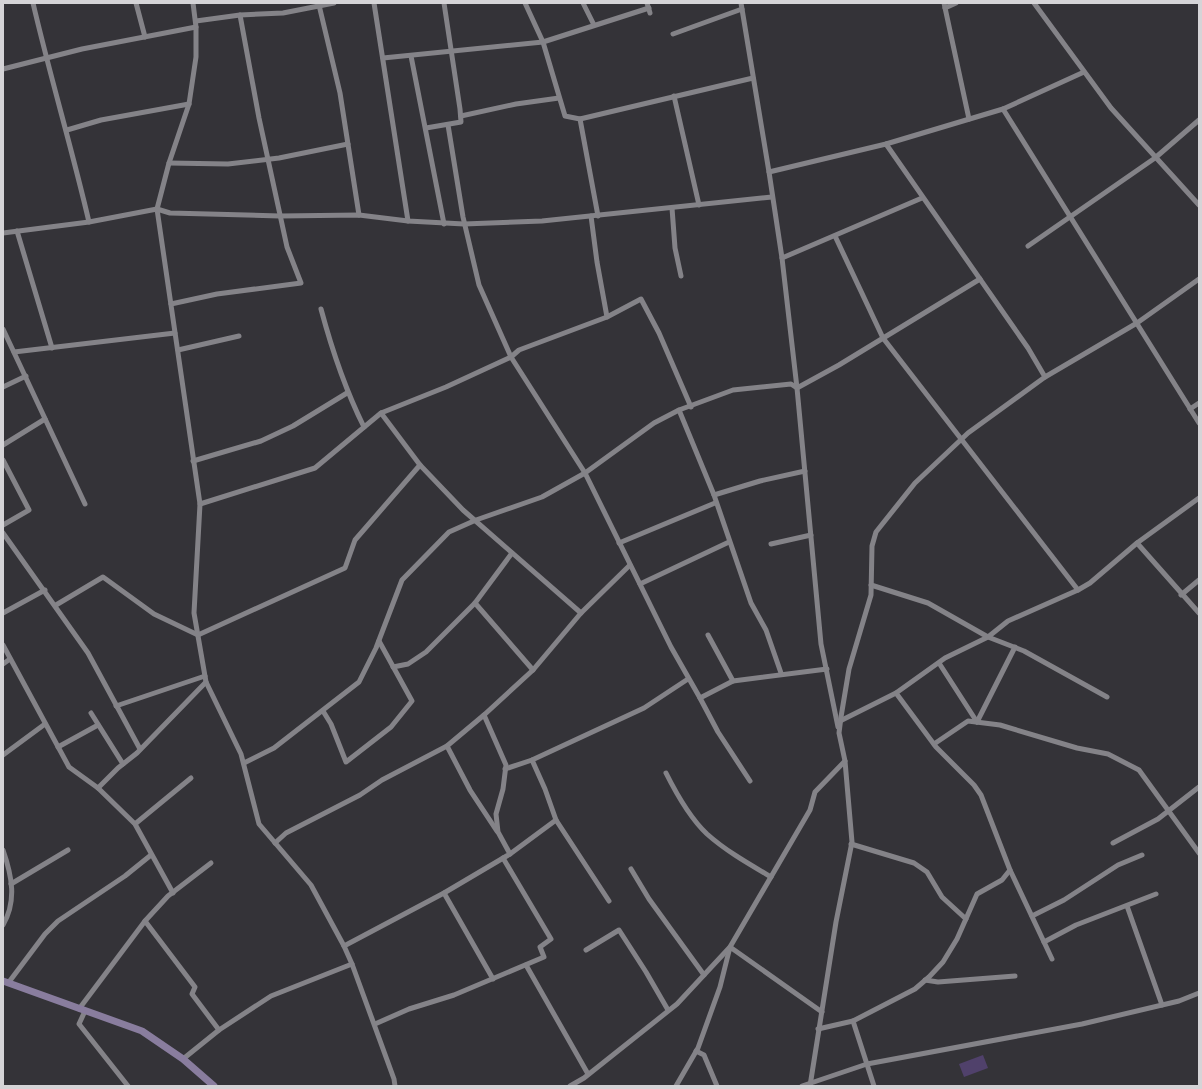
<svg xmlns="http://www.w3.org/2000/svg" width="1202" height="1089" font-family="Overpass,sans-serif">
<rect width="100%" height="100%" fill="#343338"/>
<polygon fill="#50416b" points="983,1055 988,1068 964,1077 959,1064"/>
<g fill="none" stroke-linecap="round" stroke-linejoin="round">
<g stroke="#848388" stroke-width="5">
<path d="M33 3C50 76 72 149 89 222"/>
<polyline points="136,3 145,37"/>
<polyline points="193,3 196,27 196,57 189,104 169,163 157,209 200,504 194,613 206,682 241,754 259,824 311,885 344,946 352,964 394,1079 395,1086"/>
<polyline points="374,3 408,221"/>
<polyline points="525,3 543,42 565,116 580,119 598,216"/>
<polyline points="583,3 594,25"/>
<polyline points="647,3 650,13"/>
<polyline points="741,3 769,172 782,258 797,388 821,644 838,727"/>
<polyline points="944,3 969,119"/>
<polyline points="1034,3 1111,108 1199,205"/>
<polyline points="319,5 340,93 359,215"/>
<polyline points="945,8 956,3"/>
<polyline points="196,21 240,15 283,13 334,3"/>
<polyline points="673,34 742,9"/>
<polyline points="411,56 444,224"/>
<polyline points="383,58 543,42 649,8"/>
<polyline points="3,69 82,49 196,27"/>
<polyline points="674,96 699,205"/>
<polyline points="1003,109 1199,423"/>
<polyline points="461,116 516,104 559,98"/>
<polyline points="580,119 753,78"/>
<polyline points="448,125 463,217 479,285 511,357 585,473 671,647 700,698 733,681 827,669"/>
<polyline points="426,128 461,122 460,109 444,3"/>
<polyline points="67,130 101,120 189,104"/>
<polyline points="886,144 1028,348 1045,377"/>
<polyline points="169,163 228,164 279,158 348,144"/>
<polyline points="769,172 886,144 1003,109 1084,72"/>
<polyline points="672,208 675,248 681,276"/>
<polyline points="591,216 597,262 607,317"/>
<polyline points="17,231 52,348"/>
<polyline points="3,233 89,222 157,209 170,213 280,216 359,215 408,221 464,224 542,221 772,197"/>
<polyline points="835,236 883,338 1078,590"/>
<polyline points="1028,246 1155,158 1199,120"/>
<polyline points="782,258 922,198"/>
<polyline points="171,304 217,294 301,283 287,247 259,118 240,15"/>
<path d="M321 309C332 350 345 389 364 427"/>
<polyline points="3,329 85,504"/>
<polyline points="178,350 239,336"/>
<polyline points="14,352 175,333"/>
<polyline points="3,387 26,376"/>
<polyline points="1190,409 1199,403"/>
<polyline points="679,410 714,495 751,603 766,630 781,673"/>
<polyline points="381,413 420,465 463,510 581,613"/>
<polyline points="3,445 45,419"/>
<polyline points="3,460 29,510 3,525"/>
<polyline points="193,461 261,441 293,426 347,393"/>
<polyline points="714,495 760,481 805,471"/>
<polyline points="200,504 315,468 381,413 446,387 511,357 519,350 607,317 641,299 659,333 691,407"/>
<polyline points="3,533 88,653 140,749"/>
<polyline points="619,543 715,503"/>
<polyline points="1137,543 1199,613"/>
<polyline points="771,544 811,535"/>
<polyline points="640,584 729,542"/>
<polyline points="871,585 928,603 988,637 1024,651 1107,697"/>
<polyline points="1181,595 1199,580"/>
<polyline points="475,603 533,670"/>
<polyline points="56,605 103,577 154,614 198,635 345,568 355,540 420,465"/>
<polyline points="3,613 45,590"/>
<polyline points="708,635 733,681"/>
<polyline points="3,645 69,767 98,788 135,824 173,893"/>
<polyline points="939,663 977,722"/>
<polyline points="3,664 10,659"/>
<polyline points="393,667 408,664 426,652 475,603 512,553"/>
<polyline points="700,698 718,732 750,781"/>
<polyline points="116,706 205,676"/>
<polyline points="323,711 331,724 346,762 391,727 412,701 379,641"/>
<polyline points="91,713 123,764"/>
<polyline points="840,721 896,693"/>
<polyline points="977,722 1015,647"/>
<polyline points="934,744 968,721 1000,725 1077,748 1108,754 1139,770 1199,853"/>
<polyline points="447,746 470,790 497,831"/>
<polyline points="58,747 98,725"/>
<polyline points="3,755 45,724"/>
<polyline points="532,760 545,789 556,820 609,901"/>
<polyline points="244,763 274,748 359,682 376,648 402,580 449,532 476,520 542,497 585,473 654,423 679,410 733,390 791,384 797,388 839,365 980,279"/>
<polyline points="505,769 532,760 644,708 688,679"/>
<path d="M666 773C676 793 691 819 707 834 726 851 749 864 771 877"/>
<polyline points="98,788 118,768 137,753 206,682"/>
<polyline points="135,824 191,778"/>
<polyline points="275,843 286,833 360,795 382,780 447,746 484,715"/>
<polyline points="1113,843 1158,819 1199,787"/>
<polyline points="851,844 914,863 927,872 942,897 966,919"/>
<path d="M3 850C12 876 17 901 3 925"/>
<polyline points="510,854 556,820"/>
<polyline points="631,869 649,899 704,975"/>
<polyline points="1010,870 1052,959"/>
<polyline points="11,884 68,850"/>
<polyline points="444,893 493,979"/>
<polyline points="1127,906 1162,1005"/>
<polyline points="1032,916 1064,900 1118,865 1142,855"/>
<polyline points="145,921 195,987 192,994 219,1030"/>
<polyline points="1044,942 1076,925 1156,894"/>
<polyline points="344,946 444,893 510,854 498,832 496,814 503,789 506,765 484,715 533,670 581,613 630,565"/>
<polyline points="586,950 619,930 646,972 668,1010"/>
<polyline points="526,965 588,1074"/>
<polyline points="925,980 938,982 1015,976"/>
<polyline points="9,982 45,934 58,921 125,876 151,855"/>
<polyline points="79,1009 145,921 168,896 211,863"/>
<polyline points="85,1011 79,1024 128,1086"/>
<polyline points="375,1024 409,1009 454,995 544,957 540,947 551,939 503,858"/>
<polyline points="818,1029 853,1021"/>
<polyline points="696,1051 704,1055 717,1086"/>
<polyline points="183,1059 219,1030 271,996 352,964"/>
<polyline points="570,1086 584,1078 677,1004 730,947 810,810 815,792 845,761"/>
<polyline points="676,1086 698,1048 720,987 730,947 822,1012"/>
<polyline points="802,1086 867,1064 1082,1024 1179,1001 1199,993"/>
<polyline points="810,1086 836,922 852,842 845,761 839,733 841,717 849,669 871,595 872,546 876,532 915,483 968,433 1045,377 1137,323 1199,279"/>
<polyline points="874,1086 853,1021 915,989 929,977 943,962 957,939 977,894 1002,880 1010,870 981,795 974,785 936,747 896,693 945,658 988,637 1008,621 1078,590 1090,583 1137,543 1199,498"/>
</g>
<polyline stroke="#897d9e" stroke-width="7" points="3,981 142,1031 183,1059 214,1086"/>
</g>
<rect width="1202" height="1089" fill="none" stroke="#d5d4d7" stroke-width="8"/>
</svg>
